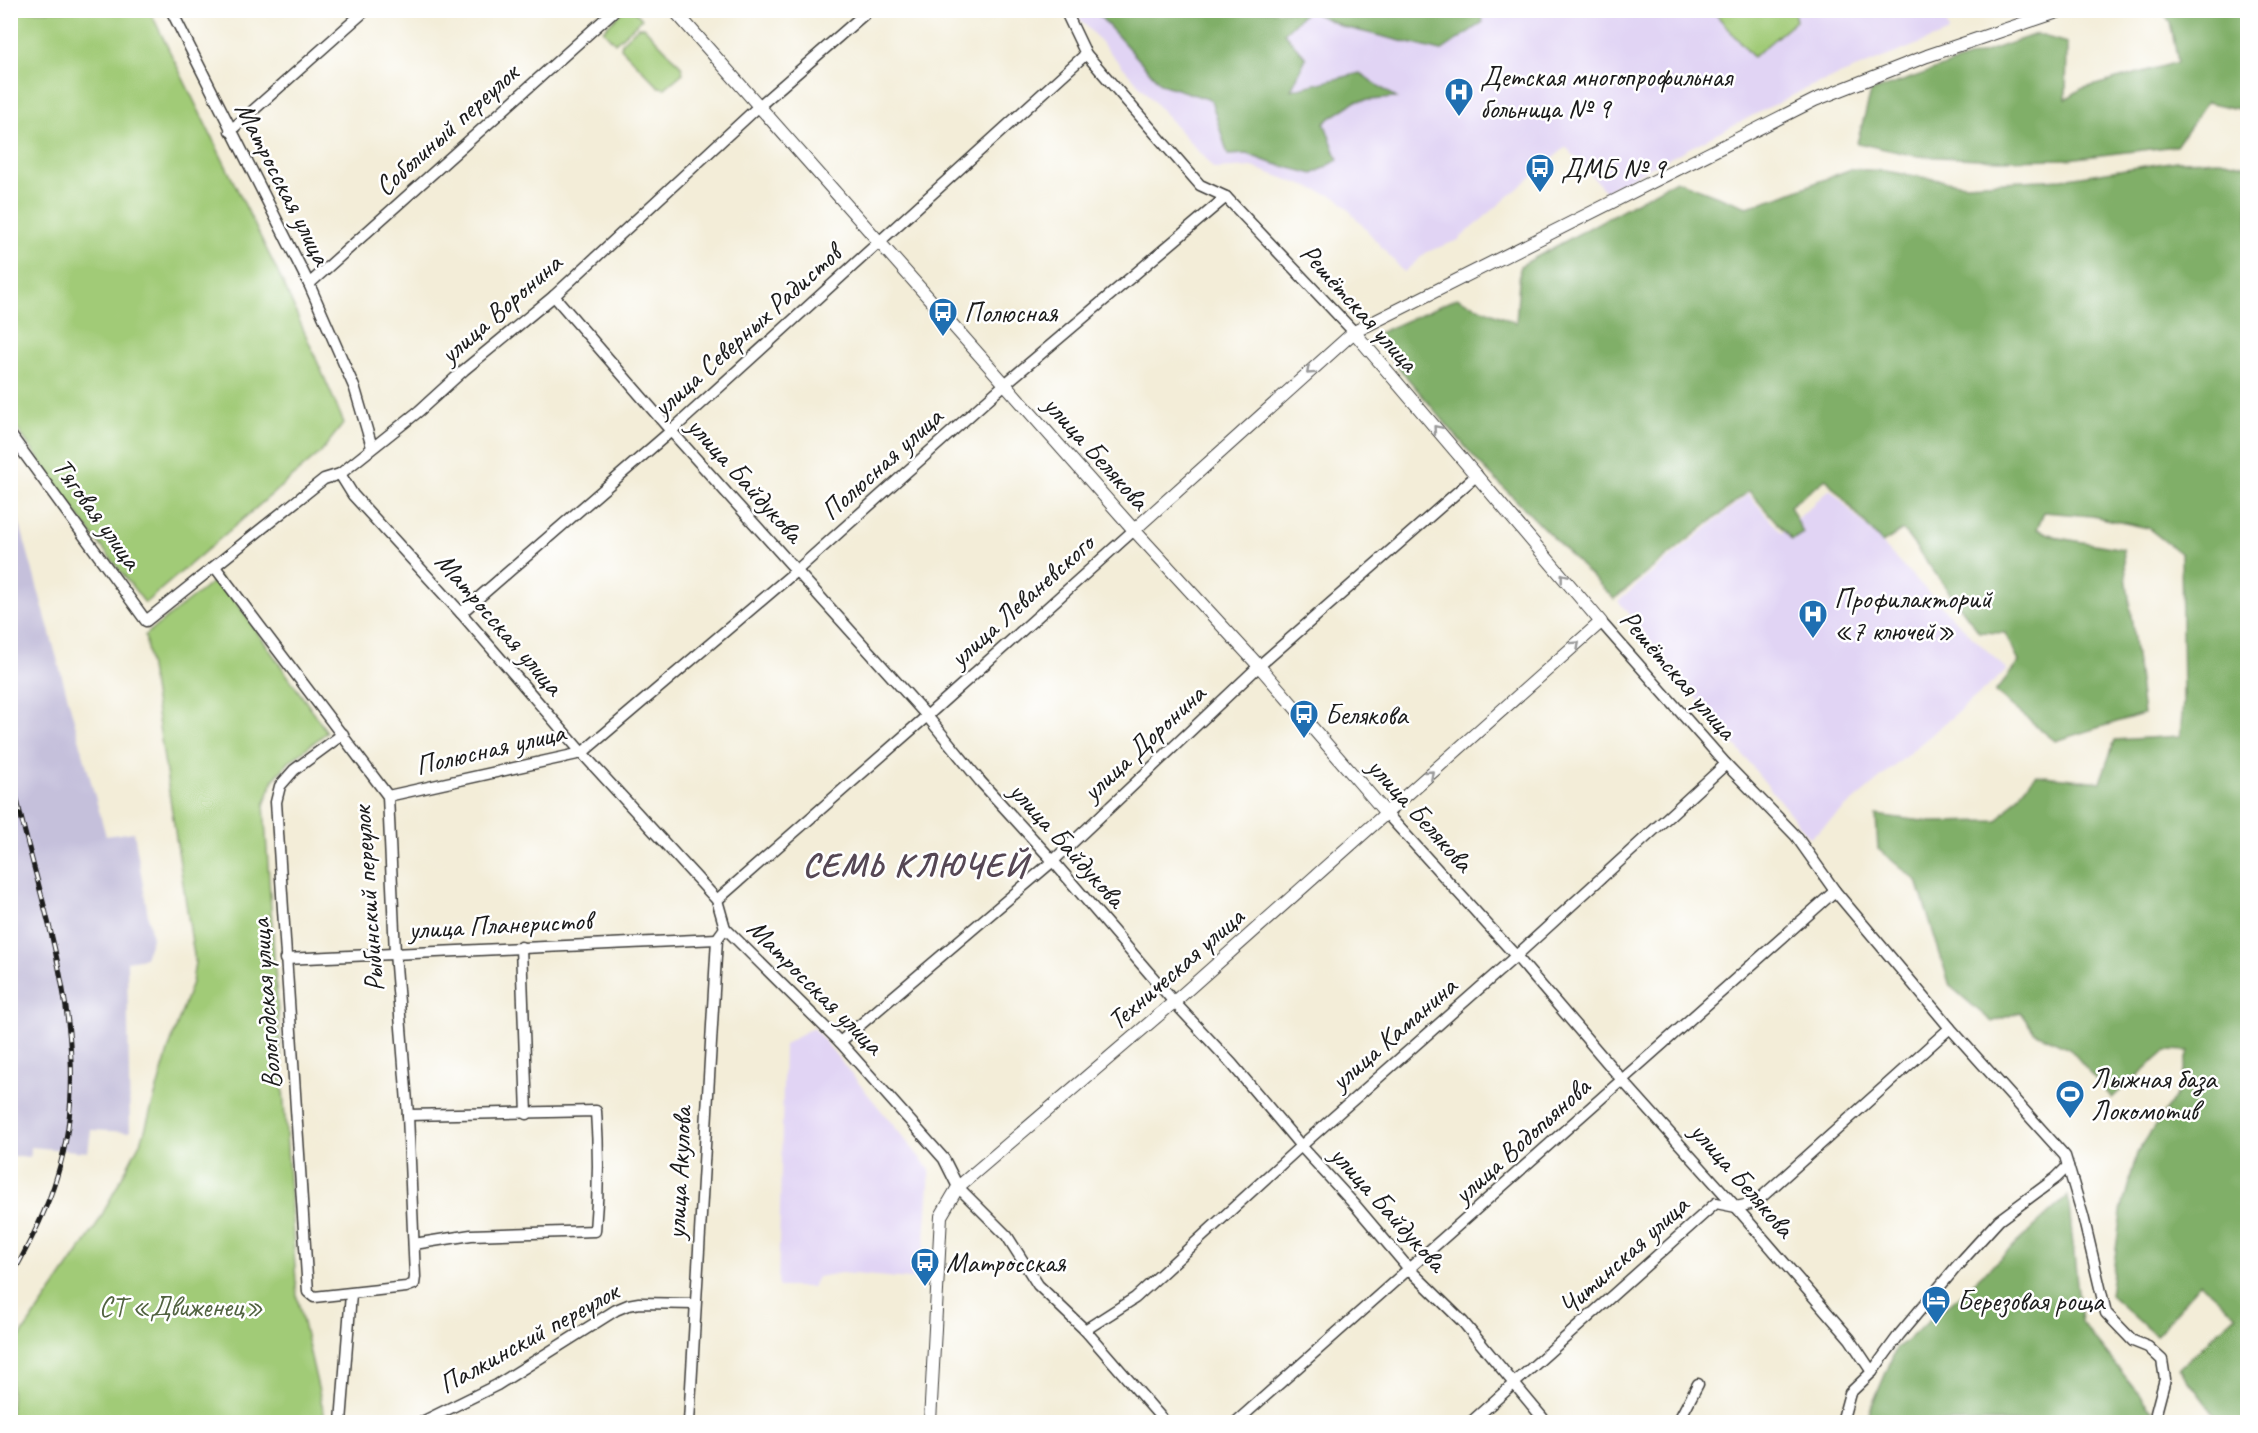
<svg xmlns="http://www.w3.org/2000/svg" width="2258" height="1433" font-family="Caveat,sans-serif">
<rect width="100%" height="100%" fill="#fff"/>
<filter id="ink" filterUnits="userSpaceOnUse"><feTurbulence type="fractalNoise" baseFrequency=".0167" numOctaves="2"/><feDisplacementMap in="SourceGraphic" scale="12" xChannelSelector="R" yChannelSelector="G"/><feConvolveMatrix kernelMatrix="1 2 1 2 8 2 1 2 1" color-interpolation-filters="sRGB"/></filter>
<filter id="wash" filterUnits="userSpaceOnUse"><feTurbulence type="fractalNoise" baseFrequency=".008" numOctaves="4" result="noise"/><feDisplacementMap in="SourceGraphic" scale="24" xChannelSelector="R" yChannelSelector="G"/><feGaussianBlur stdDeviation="1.35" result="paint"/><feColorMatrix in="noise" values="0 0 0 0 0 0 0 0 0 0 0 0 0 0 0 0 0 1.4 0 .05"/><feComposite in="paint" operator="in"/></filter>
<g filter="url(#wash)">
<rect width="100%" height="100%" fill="#f3edd8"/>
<g fill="#e1d4f4">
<polygon points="1944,10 1949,32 1809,87 1605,191 1566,147 1458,240 1427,252 1404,272 1338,198 1252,167 1214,169 1073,11"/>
<polygon points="1830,489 1946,611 2007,670 1810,838 1618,601 1748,494 1782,533"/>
<polygon points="813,1027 930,1170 922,1280 841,1273 817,1277 812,1287 778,1287 784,1045"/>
</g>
<polygon fill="#c5c0db" points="10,488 106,836 134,832 152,939 145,958 127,961 130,1132 91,1130 88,1152 31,1147 30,1157 10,1156"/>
<g fill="#a1cb77" stroke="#5e744a" stroke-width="1.5">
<polygon points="624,10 634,11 642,19 615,43 603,30"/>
<polygon points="10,11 150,11 284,285 344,423 320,453 145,603 88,529 11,420"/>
<polygon points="1713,11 1794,11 1796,21 1753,57"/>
<polygon points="638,27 644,27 681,66 683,73 665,88 659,87 621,48 622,42"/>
<polygon points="219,577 327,732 289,762 274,779 264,805 297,1297 326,1422 11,1422 11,1350 95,1228 143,1137 169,1048 192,982 195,962 145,635"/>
</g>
<g fill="#80af68" stroke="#4e6642" stroke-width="1.5">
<polygon points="1095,11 1307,11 1284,33 1306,58 1291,90 1360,73 1396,98 1356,101 1324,122 1338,160 1313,174 1271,163 1247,154 1228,155 1211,100 1161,84"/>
<polygon points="1309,11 1479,11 1483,22 1441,51 1344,27"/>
<polygon points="2161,11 2247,11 2247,111 2207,102 2176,146 2068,159 1999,160 1916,156 1857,143 1871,92 2036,34 2067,43 2066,99 2081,89 2178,62 2170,22"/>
<polygon points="2220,160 2248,166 2247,1422 2220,1422 2179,1368 2236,1315 2200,1283 2156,1336 2110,1295 2121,1212 2137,1153 2179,1090 2189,1051 2167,1050 2112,1098 2069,1048 2034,1032 2020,1012 1992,1022 1950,986 1917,881 1878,849 1876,815 1931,822 1997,821 2036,775 2100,782 2115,740 2180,736 2183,702 2181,554 2148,528 2092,516 2044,512 2037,529 2059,538 2123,549 2143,714 2055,741 1995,692 2019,662 2005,633 1979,632 1903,530 1882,543 1826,479 1790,506 1803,533 1792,540 1749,491 1614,599 1479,463 1372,336 1457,298 1516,323 1520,266 1676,180 1747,207 1784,195 1851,169 1885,171 1965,184 2062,179 2176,161"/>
<polygon points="2068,1196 2081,1322 2162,1422 1865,1422 1896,1349 1960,1295"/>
</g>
</g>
<g filter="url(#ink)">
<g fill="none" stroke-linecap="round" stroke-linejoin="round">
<g stroke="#3c3b38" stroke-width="13">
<g id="minor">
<polyline points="171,10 309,284 355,389 372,447"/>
<polyline points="1065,10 1086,54 1200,185 1226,197 1354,332"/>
<polyline points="230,131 366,10"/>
<polyline points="309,284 615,10"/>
<polyline points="554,296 671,431 927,716 980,781 1053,861 1174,1002 1232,1064 1301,1146 1355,1205 1410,1270 1463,1322 1546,1422"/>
<polyline points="10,434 146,621 324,479 340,474 419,411 464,370 554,296 758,107 869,10"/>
<polyline points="340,474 353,495 461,613 582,753 717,900 725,928 840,1042 944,1159 958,1187 1007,1236 1038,1285 1085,1330 1165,1422"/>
<polyline points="215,567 388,796 395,953 408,1115 415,1277 414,1284 406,1287 314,1297 308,1292 276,802 280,786 294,770 343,734"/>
<polyline points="461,613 671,431 1086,54"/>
<polyline points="1601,622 1726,764 1796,836 1835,891 1950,1028 2065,1156 2083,1216 2106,1313 2133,1341 2148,1347 2162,1360 2165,1379 2156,1413"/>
<polyline points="388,796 582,753 796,571 1005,384 1226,197"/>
<polyline points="1386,813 1516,956 1623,1081 1736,1207 1850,1339 1872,1372"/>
<polyline points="717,900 927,716 1134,530"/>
<polyline points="521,947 527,1114"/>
<polyline points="285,959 717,939"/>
<polyline points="840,1042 1053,861 1259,666 1477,475"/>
<path d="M408 1115 596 1111C599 1153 599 1188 595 1231L471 1235 414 1244"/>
<polyline points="1085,1330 1135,1298 1301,1146 1516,956 1726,764"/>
<polyline points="341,1422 351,1294"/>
<polyline points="422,1422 497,1385 616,1310 628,1305 639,1303 695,1304"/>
<polyline points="689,1422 717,939 725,928"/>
<polyline points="1236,1422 1835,891"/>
<polyline points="1471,1422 1716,1203 1736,1207 1755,1203 1950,1028"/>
<polyline points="1678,1422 1698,1384"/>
<polyline points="1842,1422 1850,1393 1872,1372 1899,1335 1957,1266 1999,1220 2056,1178 2068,1166"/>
</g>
</g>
<g stroke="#3c3b38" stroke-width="14">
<g id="tertiary">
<polyline points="674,10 1134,530 1259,666 1386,813"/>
<polyline points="1134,530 1354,332 1815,100 1927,56 2063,10"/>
<polyline points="930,1422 941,1216 958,1187 1174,1002 1601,622 1354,332"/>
</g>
</g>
<use href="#minor" stroke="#fff" stroke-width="10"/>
<use href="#tertiary" stroke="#fff" stroke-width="12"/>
<g stroke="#1c1c1c" stroke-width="5">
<g id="rail">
<path d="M10 768C36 901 100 1039 57 1176 46 1213 28 1245 10 1280"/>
<polyline points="10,1184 11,1176"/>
</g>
</g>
<use href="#rail" stroke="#fff" stroke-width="3" stroke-dasharray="9" stroke-linecap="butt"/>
</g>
<defs><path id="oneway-chevron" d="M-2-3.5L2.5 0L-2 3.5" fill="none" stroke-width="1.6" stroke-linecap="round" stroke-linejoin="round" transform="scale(1.5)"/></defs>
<g stroke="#999">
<use href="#oneway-chevron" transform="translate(1310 371) rotate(138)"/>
<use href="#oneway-chevron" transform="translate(1437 429) rotate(-131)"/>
<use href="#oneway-chevron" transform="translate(1564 577) rotate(-128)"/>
<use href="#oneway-chevron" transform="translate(1576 645) rotate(-42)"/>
<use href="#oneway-chevron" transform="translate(1430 774) rotate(-42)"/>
</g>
</g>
<defs>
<g id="hospital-pin" transform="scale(1.5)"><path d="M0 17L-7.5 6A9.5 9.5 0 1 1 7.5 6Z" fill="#1f6fb2" stroke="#fff"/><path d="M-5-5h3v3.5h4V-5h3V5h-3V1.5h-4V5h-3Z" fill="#fff"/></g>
<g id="bus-pin" transform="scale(1.5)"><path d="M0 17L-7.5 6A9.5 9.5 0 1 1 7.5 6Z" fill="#1f6fb2" stroke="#fff"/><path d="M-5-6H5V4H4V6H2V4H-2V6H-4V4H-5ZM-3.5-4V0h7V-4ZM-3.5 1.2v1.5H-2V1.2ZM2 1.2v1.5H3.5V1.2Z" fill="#fff"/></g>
<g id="stadium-pin" transform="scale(1.5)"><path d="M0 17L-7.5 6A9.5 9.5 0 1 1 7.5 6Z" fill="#1f6fb2" stroke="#fff"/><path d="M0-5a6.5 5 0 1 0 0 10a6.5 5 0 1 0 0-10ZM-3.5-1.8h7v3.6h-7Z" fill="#fff"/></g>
<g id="hotel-pin" transform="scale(1.5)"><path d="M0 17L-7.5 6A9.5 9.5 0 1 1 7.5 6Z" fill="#1f6fb2" stroke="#fff"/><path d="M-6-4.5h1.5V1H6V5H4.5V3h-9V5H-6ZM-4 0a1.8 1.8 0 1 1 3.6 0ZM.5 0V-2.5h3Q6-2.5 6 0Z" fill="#fff"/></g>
</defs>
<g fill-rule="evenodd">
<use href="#hospital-pin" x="1459" y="92"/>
<use href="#bus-pin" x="1540" y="168"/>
<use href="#bus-pin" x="943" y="312"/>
<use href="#hospital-pin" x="1813" y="614"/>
<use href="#bus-pin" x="1304" y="714"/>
<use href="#stadium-pin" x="2070" y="1094"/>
<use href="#bus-pin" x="925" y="1262"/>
<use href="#hotel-pin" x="1936" y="1300"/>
</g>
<g text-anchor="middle" stroke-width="5" stroke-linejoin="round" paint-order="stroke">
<g font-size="28" fill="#1c1c1c" stroke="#fff" text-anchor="start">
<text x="1480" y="86">Детская многопрофильная<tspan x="1480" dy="32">больница № 9</tspan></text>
<text x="1561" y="178">ДМБ № 9</text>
<text x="964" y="322">Полюсная</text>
<text x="1834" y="608">Профилакторий<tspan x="1834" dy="32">«7 ключей»</tspan></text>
<text x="1325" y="724">Белякова</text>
<text x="2091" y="1088">Лыжная база<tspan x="2091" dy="32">Локомотив</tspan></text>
<text x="946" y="1272">Матросская</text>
<text x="1957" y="1310">Березовая роща</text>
</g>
<g font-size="28" fill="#1c1c1c" stroke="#fff">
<text transform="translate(446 129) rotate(-42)" y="10">Соболиный переулок</text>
<text transform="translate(284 183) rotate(63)" y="10">Матросская улица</text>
<text transform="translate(1360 307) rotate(48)" y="10">Решётская улица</text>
<text transform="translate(500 308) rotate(-41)" y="10">улица Воронина</text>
<text transform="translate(746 330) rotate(-42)" y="10">улица Северных Радистов</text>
<text transform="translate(1097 452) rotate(48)" y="10">улица Белякова</text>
<text transform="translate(881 463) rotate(-42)" y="10">Полюсная улица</text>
<text transform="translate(746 479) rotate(48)" y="10">улица Байдукова</text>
<text transform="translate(98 513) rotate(54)" y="10">Тяговая улица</text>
<text transform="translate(1021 600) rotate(-42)" y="10">улица Леваневского</text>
<text transform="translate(500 623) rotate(49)" y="10">Матросская улица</text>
<text transform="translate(1679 674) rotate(49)" y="10">Решётская улица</text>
<text transform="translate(1143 742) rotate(-43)" y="10">улица Доронина</text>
<text transform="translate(490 748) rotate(-13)" y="10">Полюсная улица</text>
<text transform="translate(1421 814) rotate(48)" y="10">улица Белякова</text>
<text transform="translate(1068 844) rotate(48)" y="10">улица Байдукова</text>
<text transform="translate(367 899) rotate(-94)" y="10">Рыбинский переулок</text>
<text transform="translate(500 924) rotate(-3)" y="10">улица Планеристов</text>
<text transform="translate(1175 968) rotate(-41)" y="10">Техническая улица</text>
<text transform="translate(816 986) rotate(45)" y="10">Матросская улица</text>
<text transform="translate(265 1004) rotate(-94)" y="10">Вологодская улица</text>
<text transform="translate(1393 1033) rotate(-41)" y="10">улица Каманина</text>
<text transform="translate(1521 1140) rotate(-42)" y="10">улица Водопьянова</text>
<text transform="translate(678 1173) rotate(-87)" y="10">улица Акулова</text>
<text transform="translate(1743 1179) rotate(49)" y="10">улица Белякова</text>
<text transform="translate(1389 1208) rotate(48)" y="10">улица Байдукова</text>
<text transform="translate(1623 1255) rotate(-42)" y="10">Читинская улица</text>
<text transform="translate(528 1337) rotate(-29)" y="10">Палкинский переулок</text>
</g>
<g font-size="28" fill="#516240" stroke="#fff">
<text x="181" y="1316">СТ «Движенец»</text>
</g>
<g font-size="34" font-weight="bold" letter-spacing="1.5" fill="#564855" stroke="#fff">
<text x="915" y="876">СЕМЬ КЛЮЧЕЙ</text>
</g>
</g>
<rect width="2258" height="1433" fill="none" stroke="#fff" stroke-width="36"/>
</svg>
